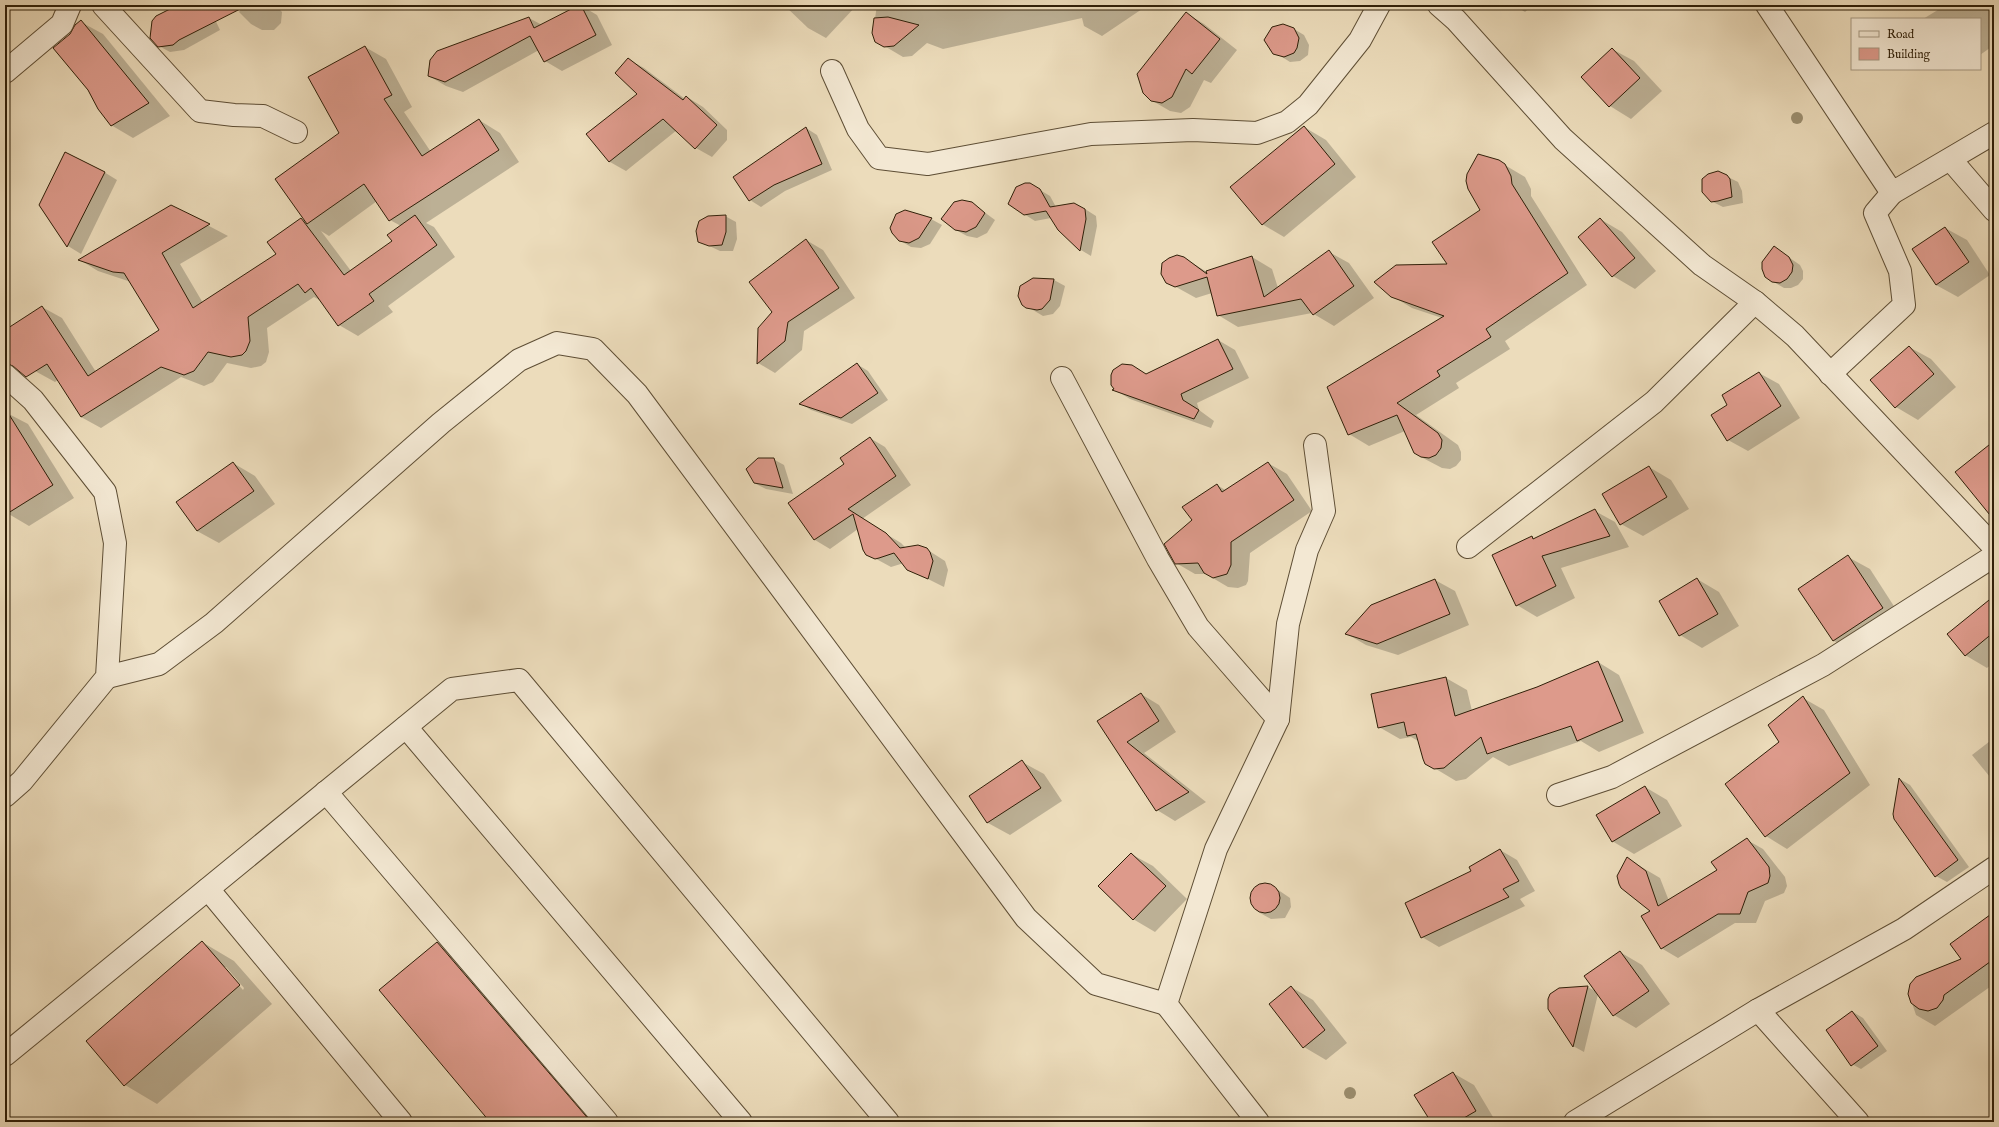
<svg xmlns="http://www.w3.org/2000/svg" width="1999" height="1127" font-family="'IM FELL English',serif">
<rect width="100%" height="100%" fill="#ecdcbb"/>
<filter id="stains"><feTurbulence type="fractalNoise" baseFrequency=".005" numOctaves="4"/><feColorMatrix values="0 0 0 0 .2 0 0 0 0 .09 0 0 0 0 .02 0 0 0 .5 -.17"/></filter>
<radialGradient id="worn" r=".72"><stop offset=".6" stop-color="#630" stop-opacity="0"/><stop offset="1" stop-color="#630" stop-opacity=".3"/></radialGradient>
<g fill="#0003" fill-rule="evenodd">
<polygon points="180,5 208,5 220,30 184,50 170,52 159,46"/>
<polygon points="244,5 275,5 282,12 281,23 274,30 262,30 251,24 239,12"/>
<polygon points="580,5 597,15 612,45 562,71 545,61 539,50 463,92 446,86 429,76 529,18 542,25"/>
<polygon points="784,5 857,5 826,38 808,28"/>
<polygon points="877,5 1148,5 1102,36 1084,26 1082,18 943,49 927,43 912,56 903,57 876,41 873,32"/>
<polygon points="1514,5 1533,5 1525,12"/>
<polygon points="1946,5 1994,5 1994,45 1980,55 1980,19 1923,19"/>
<polygon points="1186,13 1204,24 1237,50 1211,83 1204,80 1190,107 1181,113 1170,111 1151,100"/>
<polygon points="81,22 103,34 170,116 133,138 111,125 71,34"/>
<polygon points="1289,26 1304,35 1309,45 1308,55 1300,61 1290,62 1279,55 1270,50 1265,40"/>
<path d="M365 47 386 59 412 107 404 112 431 152 479 120 500 133 519 162 426 223 434 227 455 257 388 306 393 312 358 336 339 325 321 301 314 297 267 328 269 352 266 362 261 366 251 368 227 363 213 382 204 386 181 377 101 428 81 417 58 380 55 382 35 371 42 307 62 318 96 372 160 331 131 282 98 271 80 260 175 208 228 236 180 264 203 303 277 254 301 219 307 222 340 133ZM377 201 390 220 401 226 393 241 351 271 321 231 329 236Z"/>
<polygon points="1612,49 1634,61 1662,91 1631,119 1610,106"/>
<polygon points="628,59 644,68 685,99 687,97 703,107 727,130 727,140 712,157 696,148 677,130 626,171 610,162 588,134 638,94"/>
<polygon points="1304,127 1326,140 1356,177 1284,237 1262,224"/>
<polygon points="806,128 817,135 832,170 785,191 761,207 750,200"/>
<polygon points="1498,161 1525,177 1531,189 1531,196 1587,285 1505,341 1510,349 1456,383 1459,388 1416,415 1458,445 1461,452 1461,460 1456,466 1450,469 1442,468 1421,457 1405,431 1369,446 1349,434 1442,318 1412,308 1392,296 1449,265 1482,210"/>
<polygon points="104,172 117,180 81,254 68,246 40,205"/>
<polygon points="1726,176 1738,182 1742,191 1743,203 1723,207 1711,201"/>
<polygon points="1030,184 1050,196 1056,207 1085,209 1096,216 1097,226 1091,256 1081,250 1059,229 1051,218 1035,221 1024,214"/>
<polygon points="972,203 995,220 987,233 977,238 967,236 956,230"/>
<polygon points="901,212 931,219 942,225 930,244 921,248 911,247 899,240 891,228 894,219"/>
<polygon points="725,216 736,222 737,239 733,251 720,251 699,241"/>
<polygon points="1600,219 1622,232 1656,271 1635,289 1613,276"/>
<polygon points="1945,228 1967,240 1990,275 1958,297 1936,285"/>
<polygon points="806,240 823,250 855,298 804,331 802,350 775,373 758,363 759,329 773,312"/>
<polygon points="1774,247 1800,265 1803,271 1803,279 1798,285 1791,288 1784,288 1772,281"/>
<polygon points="1329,252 1349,263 1374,298 1334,326 1312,313 1238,327 1218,315 1212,293 1196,298 1167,282 1184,258 1207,272 1252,257 1272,269 1278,288"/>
<polygon points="1033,279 1054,280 1065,286 1060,306 1053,314 1043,316 1023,304 1021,286"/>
<polygon points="1218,340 1235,350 1249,378 1197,403 1199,410 1214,421 1211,428 1130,399 1115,390"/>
<polygon points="1909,347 1931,359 1956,387 1918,420 1896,407 1871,380"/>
<polygon points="857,364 868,371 888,400 852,424 811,410 801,404"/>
<polygon points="1759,373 1779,384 1800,418 1748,451 1728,440 1729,405"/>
<polygon points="5,412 28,424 74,498 29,526 7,513 5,510"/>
<polygon points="870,438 885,447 911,485 862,519 901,543 906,548 923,547 945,561 948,570 944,587 908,569 904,563 891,567 867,554 858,529 830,549 815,540 789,503 845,465"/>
<polygon points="773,459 784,465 793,494 766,489 754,483"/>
<polygon points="233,463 255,476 275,504 219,543 197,531"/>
<polygon points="1268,463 1287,474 1312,511 1250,553 1248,581 1246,585 1238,588 1228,587 1206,574 1195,574 1176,563 1193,521 1217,485 1227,491"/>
<polygon points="1649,467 1671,480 1689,509 1643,536 1621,524"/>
<polygon points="1595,511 1615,522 1629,547 1561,568 1575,598 1537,617 1517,605 1532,537 1535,539"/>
<polygon points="1848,557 1870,569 1899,614 1856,653 1834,641 1800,590"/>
<polygon points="1697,579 1719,592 1739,626 1702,648 1680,635"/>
<polygon points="1435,580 1455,591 1469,625 1398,655 1366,645 1347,634"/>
<polygon points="1994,609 1994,662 1987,668 1965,655"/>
<polygon points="1598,662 1619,675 1644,733 1599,752 1581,741 1509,766 1493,757 1466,779 1456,781 1426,763 1420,742 1411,737 1400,739 1379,727 1446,678 1467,690 1472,711 1537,688"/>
<polygon points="5,694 8,696 5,700"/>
<polygon points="1141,694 1159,705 1176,732 1144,753 1206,802 1175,821 1157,810 1099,721"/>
<polygon points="1803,698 1824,710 1870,785 1787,849 1766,836 1726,784 1780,742"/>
<polygon points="1994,738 1994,782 1972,755"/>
<polygon points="1022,762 1044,774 1062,801 1010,835 988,823 970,796"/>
<polygon points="1900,779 1910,785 1969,867 1947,882 1936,876"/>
<polygon points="1645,787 1667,800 1682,826 1634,854 1612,841"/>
<polygon points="1747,840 1763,849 1785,877 1787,886 1784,893 1765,901 1756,923 1735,923 1678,958 1661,948 1652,911 1628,859 1660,878 1669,901 1719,871"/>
<polygon points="1500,850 1517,860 1535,891 1520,899 1525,906 1439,947 1422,937 1472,872"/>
<polygon points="1131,854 1153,866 1187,899 1155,932 1133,919"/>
<polygon points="1262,884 1271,885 1290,898 1291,907 1285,918 1271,919 1260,913 1252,904 1252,891"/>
<polygon points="1994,914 1994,984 1935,1026 1916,1015 1909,994 1962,960"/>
<path d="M202 942 234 961 272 1004 157 1104 125 1085 87 1041ZM223 967H226L244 988 243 990Z"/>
<polygon points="437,943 478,966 610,1122 491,1122"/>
<polygon points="1620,952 1642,965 1670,1004 1636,1028 1614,1015 1598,994 1584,1052 1573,1046 1549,1009 1588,987 1597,992"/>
<polygon points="1291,987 1313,1000 1347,1043 1326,1060 1304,1047"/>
<polygon points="1853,1012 1863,1018 1887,1051 1861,1069 1850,1063"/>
<polygon points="1453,1073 1474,1085 1496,1122 1432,1122"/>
</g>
<g fill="#dd9a8b" stroke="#2f1f08">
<polygon points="178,5 248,5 179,40 173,45 158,47 150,38 152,21 156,16"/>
<polygon points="579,5 581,5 596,35 544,62 530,36 445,82 428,76 430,60 437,51 529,17 534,28"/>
<polygon points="1186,12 1220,39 1192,74 1186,69 1172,97 1162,103 1151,101 1143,93 1137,74"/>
<polygon points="888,17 919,25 894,46 884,47 875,42 872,33 874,18"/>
<polygon points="81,20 149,103 111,126 98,109 88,90 53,48 70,34 75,25"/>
<polygon points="1283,24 1294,28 1299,38 1297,48 1294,53 1284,57 1273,54 1264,40 1272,27"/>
<polygon points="365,46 392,95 384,99 422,156 479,119 499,150 389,221 364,184 307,224 275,179 339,133 308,77"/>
<polygon points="1612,48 1640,78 1609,107 1581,77"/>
<polygon points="628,58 683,100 686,96 717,125 695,149 663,119 609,162 586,134 637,94 615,73"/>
<polygon points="1304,126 1335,164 1262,225 1230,187"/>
<polygon points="806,127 822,164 774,185 749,201 733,177"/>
<polygon points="65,152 105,172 67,247 39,205"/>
<polygon points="1478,154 1499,160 1505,164 1511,176 1512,184 1568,273 1486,329 1491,337 1437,371 1440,376 1397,403 1438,433 1442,440 1441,448 1436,455 1429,458 1421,457 1414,453 1397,415 1348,435 1327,387 1444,316 1391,297 1374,282 1396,265 1447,264 1432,242 1480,210 1468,189 1466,181 1467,174"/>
<polygon points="1718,171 1727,175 1730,179 1732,197 1718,201 1711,202 1702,192 1702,179 1708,174"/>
<polygon points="1025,183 1030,183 1040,189 1050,207 1074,203 1085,209 1086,219 1080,251 1058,230 1046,211 1024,215 1008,204 1016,187"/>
<polygon points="962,200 972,202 985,213 976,227 966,232 955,230 941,219 954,202"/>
<polygon points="171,205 210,224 162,253 193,308 276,254 267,242 301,218 344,275 392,241 387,235 415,215 437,245 369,294 374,301 338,326 311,288 305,293 298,284 248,317 250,341 246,351 242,355 231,357 208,352 194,371 184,375 161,367 81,417 47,364 26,377 13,366 5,363 5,330 42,306 88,376 159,330 124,273 113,272 78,260"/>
<polygon points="905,210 932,218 919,238 909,243 899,241 892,233 890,228 896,214"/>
<polygon points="726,215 726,232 722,245 709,246 698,242 696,231 699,221 708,216"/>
<polygon points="1600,218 1635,258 1612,277 1578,237"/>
<polygon points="1945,227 1969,262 1936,285 1912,249"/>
<polygon points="806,239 839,288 788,322 785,341 757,364 758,328 772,312 749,282"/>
<polygon points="1774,246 1789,257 1793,265 1792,272 1787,279 1780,283 1772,282 1765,277 1762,269 1762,262"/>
<polygon points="1329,250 1354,286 1313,315 1301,299 1217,316 1207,277 1175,287 1166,283 1161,274 1162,263 1169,258 1177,255 1184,257 1207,274 1206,271 1252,256 1264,297"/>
<polygon points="1033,278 1054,279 1050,300 1042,309 1037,310 1026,308 1022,305 1018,296 1020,286"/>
<polygon points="1218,339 1233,369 1181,394 1183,400 1199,410 1194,419 1112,390 1114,389 1111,385 1111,375 1113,370 1122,364 1132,365 1146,374"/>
<polygon points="1909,346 1934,374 1895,408 1870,380"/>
<polygon points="857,363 878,393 841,418 799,404"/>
<polygon points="1759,372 1781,406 1727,441 1711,415 1727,405 1722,395"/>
<polygon points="5,408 53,485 5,515"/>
<polygon points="870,437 896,476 848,509 886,533 900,548 918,545 927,548 930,552 933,561 928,579 907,570 894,553 879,558 875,559 866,555 863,550 853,514 814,540 788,503 844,464 840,458"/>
<polygon points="1994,441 1994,520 1955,472"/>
<polygon points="758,458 774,458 783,488 754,483 746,469"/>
<polygon points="233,462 254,491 197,531 176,502"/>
<polygon points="1268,462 1294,500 1231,542 1231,565 1227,574 1213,578 1204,573 1198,563 1175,564 1164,544 1192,520 1182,507 1217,484 1222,492"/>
<polygon points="1649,466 1667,497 1620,525 1602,494"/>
<polygon points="1595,509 1610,536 1542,556 1556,586 1516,606 1492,555 1532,536 1533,539"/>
<polygon points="1848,555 1883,608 1833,641 1798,589"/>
<polygon points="1697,578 1718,614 1679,636 1659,601"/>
<polygon points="1435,579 1450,614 1377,644 1345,634 1371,605"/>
<polygon points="1994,596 1994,632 1965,656 1947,634"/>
<polygon points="1598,661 1623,721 1577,741 1571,726 1487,754 1481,737 1444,768 1434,769 1425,764 1423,759 1416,734 1407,736 1404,722 1378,728 1371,694 1446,677 1455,716 1537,687"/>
<polygon points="1141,693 1159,721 1127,742 1189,792 1156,811 1097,721"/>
<polygon points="1803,696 1850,773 1765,837 1725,784 1779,742 1768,725"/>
<polygon points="1022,760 1041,788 987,823 969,796"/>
<polygon points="1899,778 1958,860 1935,877 1894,819 1893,814"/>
<polygon points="1645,786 1660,813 1612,842 1596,815"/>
<polygon points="1747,838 1769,867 1770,876 1768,883 1748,892 1740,914 1718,914 1661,949 1641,916 1650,911 1621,888 1619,884 1617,876 1627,857 1646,871 1658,906 1717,870 1711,862"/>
<polygon points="1500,849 1519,881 1503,889 1509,897 1421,938 1405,903 1471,871 1469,867"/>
<polygon points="1131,853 1166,886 1133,920 1098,886"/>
<circle cx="1265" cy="898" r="15"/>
<polygon points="1994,912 1994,959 1944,995 1943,1000 1937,1008 1928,1011 1919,1009 1911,1003 1908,994 1910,984 1916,977 1961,959 1950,944"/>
<polygon points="202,941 240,985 124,1086 86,1041"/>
<polygon points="437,942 591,1122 490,1122 379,990"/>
<polygon points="1620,951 1649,991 1613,1016 1584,976"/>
<polygon points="1291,986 1325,1030 1303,1048 1269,1004"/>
<polygon points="1588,986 1573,1047 1548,1009 1548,999 1550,994 1559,988"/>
<polygon points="1852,1011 1878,1046 1851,1066 1826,1030"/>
<polygon points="1453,1072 1476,1111 1457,1122 1431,1122 1414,1095"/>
</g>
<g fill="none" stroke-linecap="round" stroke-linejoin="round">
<g stroke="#5e4e35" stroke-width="24">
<g id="minor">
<polyline points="103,5 200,111 234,115 263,116 296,132"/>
<polyline points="1439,5 1456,20 1563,139 1702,265 1755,302 1795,336 1994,547"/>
<polyline points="1767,5 1892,193 1994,133"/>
<polyline points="832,71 858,129 879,158 928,164 1091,134 1193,130 1257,133 1287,122 1308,105 1360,40 1379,5"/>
<polyline points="5,72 62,24 70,5"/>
<polyline points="1951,160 1994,210"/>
<polyline points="1830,374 1904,305 1900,271 1875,213 1892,193"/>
<polyline points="5,375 33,400 105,492 115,543 107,677 22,781 5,796"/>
<polyline points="1062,378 1158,559 1198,627 1278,719"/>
<polyline points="1468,547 1654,402 1755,302"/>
<polyline points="107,677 159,664 214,623 441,423 519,360 557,343 593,349 637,394 1026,918 1096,984 1166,1004"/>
<polyline points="406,727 741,1122"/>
<polyline points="326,792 607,1122"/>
<polyline points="1558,795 1612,777 1823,665 1994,556"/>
<polyline points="208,889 401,1122"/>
<polyline points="5,1055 452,689 519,680 888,1122"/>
<polyline points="1258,1122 1166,1004 1216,849 1278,719 1288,624 1307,550 1324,511 1315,445"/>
<polyline points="1575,1122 1758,1010"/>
<polyline points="1858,1122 1758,1010 1904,929 1994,868"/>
</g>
</g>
<use href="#minor" stroke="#f3e8d3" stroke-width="22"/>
</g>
<g fill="#9b8e6f">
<circle cx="1797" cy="118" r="6"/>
<circle cx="1350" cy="1093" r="6"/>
</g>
<rect width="1999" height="1127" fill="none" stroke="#ecdcbb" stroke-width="20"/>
<rect x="6" y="6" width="1987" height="1115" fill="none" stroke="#2f1f08" stroke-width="2"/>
<rect x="10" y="10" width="1979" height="1107" fill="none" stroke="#2f1f08"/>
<rect x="1851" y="18" width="130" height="52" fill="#f3e8d3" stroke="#a59882"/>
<rect x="1859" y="31" width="20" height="6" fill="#f3e8d3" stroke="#a59882"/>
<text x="1887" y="38" font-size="12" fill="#2f1f08">Road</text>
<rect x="1859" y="48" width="20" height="12" fill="#dd9a8b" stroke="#a59882"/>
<text x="1887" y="58" font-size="12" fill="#2f1f08">Building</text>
<rect width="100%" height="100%" filter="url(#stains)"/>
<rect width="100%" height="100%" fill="url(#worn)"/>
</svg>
